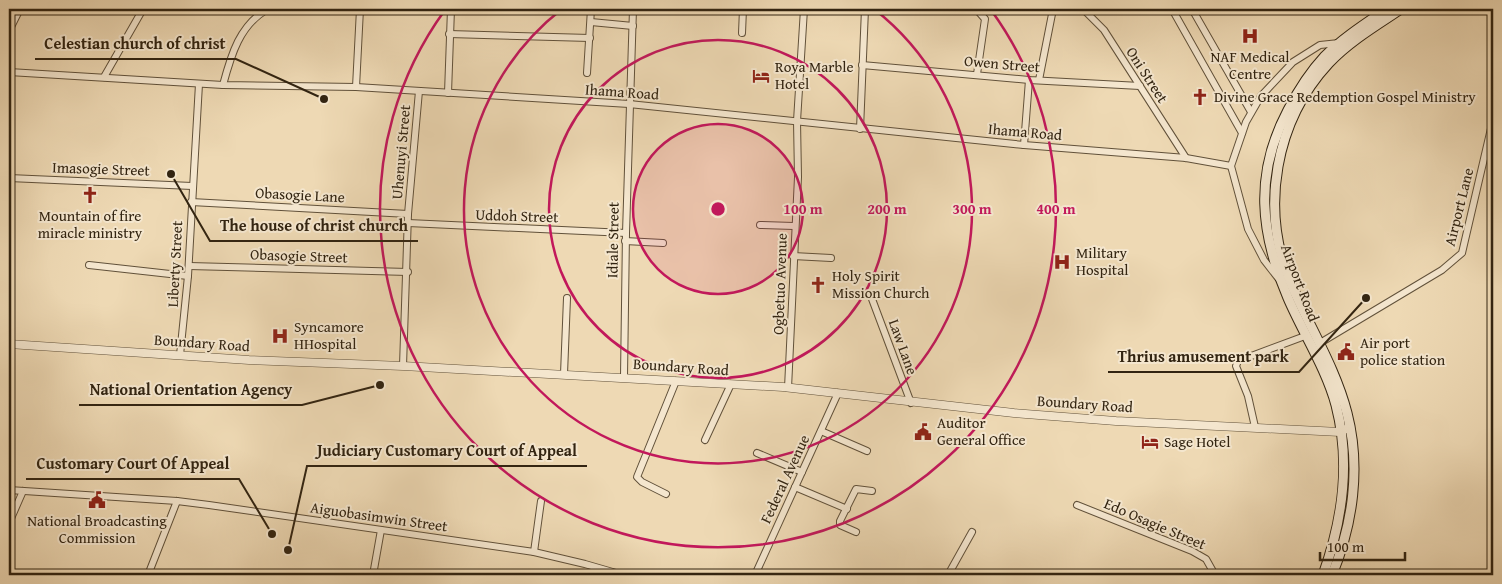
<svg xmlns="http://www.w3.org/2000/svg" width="1502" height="584" font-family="'Gentium Book Plus',serif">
<rect width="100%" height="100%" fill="#eed9b4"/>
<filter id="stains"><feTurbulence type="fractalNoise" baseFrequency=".004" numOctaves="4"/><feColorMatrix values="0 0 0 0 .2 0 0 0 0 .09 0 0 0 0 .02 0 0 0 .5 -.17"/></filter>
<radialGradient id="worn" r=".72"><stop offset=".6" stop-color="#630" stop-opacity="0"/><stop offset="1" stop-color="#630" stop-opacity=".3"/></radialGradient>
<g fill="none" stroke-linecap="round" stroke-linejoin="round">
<g stroke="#61513a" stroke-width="8">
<g id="minor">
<polyline points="958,9 978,11 985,19 977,74"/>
<polyline points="1083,9 1104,30 1186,158"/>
<polyline points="1172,9 1242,133"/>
<polyline points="1192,9 1251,112"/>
<polyline points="591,22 633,26"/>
<polyline points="9,31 20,9"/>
<polyline points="742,33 743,9"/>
<polyline points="449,34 590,38"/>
<polyline points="862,65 1029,80 1140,86"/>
<polyline points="9,72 223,85 356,87 629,104 1024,145 1186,158 1231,166"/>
<polyline points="587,73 591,9"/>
<polyline points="104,77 143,9"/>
<polyline points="1039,80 1053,9"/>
<path d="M223 85C231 55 240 24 268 9"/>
<polyline points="356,87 360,9"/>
<polyline points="448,93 451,9"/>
<polyline points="860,129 865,9"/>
<polyline points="1024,145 1029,80"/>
<polyline points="9,178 192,186"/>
<polyline points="191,202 408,214"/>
<polyline points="408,223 626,233"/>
<polyline points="760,225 794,226"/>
<polyline points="625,241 663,243"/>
<polyline points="793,256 831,258"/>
<polyline points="89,265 188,276"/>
<polyline points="189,266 408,272"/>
<polyline points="1278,278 1264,260 1248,229 1231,166 1246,122 1261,96 1293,62 1320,45 1339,43"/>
<polyline points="872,299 911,403"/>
<polyline points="1320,343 1442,270 1462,253 1493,120"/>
<polyline points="180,355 188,276 199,84"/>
<polyline points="403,366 408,214 419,91"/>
<polyline points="564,374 567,298"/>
<polyline points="624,377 626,233 633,9"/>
<polyline points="788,388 798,177 797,121 804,9"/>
<polyline points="1255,427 1248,396 1236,366 1238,361 1305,336"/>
<polyline points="821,431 867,451"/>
<polyline points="705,440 731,384"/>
<polyline points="757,453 802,472"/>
<polyline points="795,487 847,509"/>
<polyline points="9,490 177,501 209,505 534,552 585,564 623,575"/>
<polyline points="666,494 642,482 637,477 676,381"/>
<polyline points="1077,505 1192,551 1206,559 1215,575"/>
<polyline points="9,523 23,491"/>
<polyline points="856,532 840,525 840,521 856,489 872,491"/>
<polyline points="534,552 541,501"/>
<polyline points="148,575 177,501"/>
<polyline points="373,575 381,530"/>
<polyline points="755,575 838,393"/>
<polyline points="948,575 972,532"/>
</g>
</g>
<g stroke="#61513a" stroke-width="9">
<polyline id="tertiary" points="9,344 249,360 403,366 783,387 1014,413 1116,421 1340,432 1346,429"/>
</g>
<g stroke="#322411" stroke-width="11">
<g id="secondary">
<path d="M1323 575C1343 519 1351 463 1336 405 1326 368 1303 333 1288 298 1260 233 1254 174 1288 110 1298 91 1310 72 1324 57 1343 38 1365 24 1387 9"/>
<path d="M1332 575C1353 524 1361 467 1347 413 1335 366 1308 325 1290 281 1260 208 1275 121 1329 63 1350 41 1377 25 1401 9"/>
</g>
</g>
<use href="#minor" stroke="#f4e6ce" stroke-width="6"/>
<use href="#tertiary" stroke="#f4e6ce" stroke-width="8"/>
<use href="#secondary" stroke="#f4e6ce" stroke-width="9"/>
</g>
<circle cx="718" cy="209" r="85" fill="#c2185b" fill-opacity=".12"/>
<g fill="none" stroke="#c2185b" stroke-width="2.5">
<circle cx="718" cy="209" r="85"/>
<circle cx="718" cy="209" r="169"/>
<path d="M874 9A254 254 0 1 1 562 9"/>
<path d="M991 10A338 338 0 1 1 445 10"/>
</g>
<defs>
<g id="hospital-bare" transform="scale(1.35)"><path d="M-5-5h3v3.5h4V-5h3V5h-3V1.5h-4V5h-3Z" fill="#8f2418" stroke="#f4e6ce" stroke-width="2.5" paint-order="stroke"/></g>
<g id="hotel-bare" transform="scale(1.35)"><path d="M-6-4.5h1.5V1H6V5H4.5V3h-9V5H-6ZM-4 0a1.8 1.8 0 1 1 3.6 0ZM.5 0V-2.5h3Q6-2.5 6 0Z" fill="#8f2418" stroke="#f4e6ce" stroke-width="2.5" paint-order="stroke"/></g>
<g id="church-bare" transform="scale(1.35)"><path d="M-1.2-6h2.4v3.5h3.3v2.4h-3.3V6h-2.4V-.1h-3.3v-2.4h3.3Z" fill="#8f2418" stroke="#f4e6ce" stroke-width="2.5" paint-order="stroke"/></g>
<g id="civic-bare" transform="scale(1.35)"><path d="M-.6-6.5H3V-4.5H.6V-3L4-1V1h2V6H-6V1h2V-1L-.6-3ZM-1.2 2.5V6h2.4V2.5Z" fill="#8f2418" stroke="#f4e6ce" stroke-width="2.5" paint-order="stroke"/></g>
</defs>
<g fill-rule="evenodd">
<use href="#hospital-bare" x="1250" y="36"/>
<use href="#hotel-bare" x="761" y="76"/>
<use href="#church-bare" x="1200" y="97"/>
<use href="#church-bare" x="90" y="195"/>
<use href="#hospital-bare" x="1062" y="262"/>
<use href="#church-bare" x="818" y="285"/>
<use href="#hospital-bare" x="280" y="336"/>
<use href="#civic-bare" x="1346" y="352"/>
<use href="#civic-bare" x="923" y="432"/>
<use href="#hotel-bare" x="1150" y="442"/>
<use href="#civic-bare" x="97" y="500"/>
</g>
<g text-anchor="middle" stroke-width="4" stroke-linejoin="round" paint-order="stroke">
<g font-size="15" fill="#322411" stroke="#f4e6ce" text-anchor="start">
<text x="1250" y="62" text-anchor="middle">NAF Medical<tspan x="1250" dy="17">Centre</tspan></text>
<text x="775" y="72">Roya Marble<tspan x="775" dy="17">Hotel</tspan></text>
<text x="1214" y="102">Divine Grace Redemption Gospel Ministry</text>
<text x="90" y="221" text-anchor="middle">Mountain of fire<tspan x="90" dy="17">miracle ministry</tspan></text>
<text x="1076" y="258">Military<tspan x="1076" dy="17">Hospital</tspan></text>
<text x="832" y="281">Holy Spirit<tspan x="832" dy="17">Mission Church</tspan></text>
<text x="294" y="332">Syncamore<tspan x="294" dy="17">HHospital</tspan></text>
<text x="1360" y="348">Air port<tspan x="1360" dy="17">police station</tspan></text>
<text x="937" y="428">Auditor<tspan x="937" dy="17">General Office</tspan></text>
<text x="1164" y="447">Sage Hotel</text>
<text x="97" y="526" text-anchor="middle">National Broadcasting<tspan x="97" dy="17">Commission</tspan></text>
</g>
<g font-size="15" fill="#322411" stroke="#f4e6ce">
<text transform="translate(1002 64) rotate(5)" y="5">Owen Street</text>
<text transform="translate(1147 75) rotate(57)" y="5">Oni Street</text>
<text transform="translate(622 92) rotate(4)" y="5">Ihama Road</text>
<text transform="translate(1025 132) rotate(5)" y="5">Ihama Road</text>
<text transform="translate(401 152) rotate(-85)" y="5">Uhenuyi Street</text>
<text transform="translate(101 169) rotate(2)" y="5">Imasogie Street</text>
<text transform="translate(300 195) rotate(3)" y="5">Obasogie Lane</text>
<text transform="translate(1459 207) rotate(-76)" y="5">Airport Lane</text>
<text transform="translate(517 216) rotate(2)" y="5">Uddoh Street</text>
<text transform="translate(613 240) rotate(-89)" y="5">Idiale Street</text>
<text transform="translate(299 256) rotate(2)" y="5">Obasogie Street</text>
<text transform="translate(175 264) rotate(-87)" y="5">Liberty Street</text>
<text transform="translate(1300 283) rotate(69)" y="5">Airport Road</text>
<text transform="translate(780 284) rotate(-88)" y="5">Ogbetuo Avenue</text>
<text transform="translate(202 343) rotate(4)" y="5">Boundary Road</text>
<text transform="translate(903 347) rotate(70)" y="5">Law Lane</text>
<text transform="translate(681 367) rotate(4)" y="5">Boundary Road</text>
<text transform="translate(1085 404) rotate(4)" y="5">Boundary Road</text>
<text transform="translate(785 479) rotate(-65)" y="5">Federal Avenue</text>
<text transform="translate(379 517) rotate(8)" y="5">Aiguobasimwin Street</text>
<text transform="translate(1155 524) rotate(23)" y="5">Edo Osagie Street</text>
</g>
</g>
<circle cx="718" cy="209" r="8" fill="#c2185b" stroke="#f4e6ce" stroke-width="2.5"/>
<g font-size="15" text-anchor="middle" font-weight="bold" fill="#c2185b" stroke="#f4e6ce" stroke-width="4" stroke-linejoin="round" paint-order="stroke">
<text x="803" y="214">100 m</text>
<text x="887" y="214">200 m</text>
<text x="972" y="214">300 m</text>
<text x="1056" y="214">400 m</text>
</g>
<path fill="none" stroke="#322411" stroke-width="2" d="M324 99L236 59H35M171 174L210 241H418M1366 298L1299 372H1108M380 385L302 405H79M288 550L307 466H587M272 534L239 479H26"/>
<g fill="#322411" stroke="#f4e6ce" stroke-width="2">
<circle cx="324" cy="99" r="5"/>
<circle cx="171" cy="174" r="5"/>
<circle cx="1366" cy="298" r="5"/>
<circle cx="380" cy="385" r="5"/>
<circle cx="288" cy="550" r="5"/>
<circle cx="272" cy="534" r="5"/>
</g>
<g font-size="16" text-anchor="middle" font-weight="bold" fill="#322411" stroke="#f4e6ce" stroke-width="4" stroke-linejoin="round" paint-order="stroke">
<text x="135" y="49">Celestian church of christ</text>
<text x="314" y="231">The house of christ church</text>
<text x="1203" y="362">Thrius amusement park</text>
<text x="191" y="395">National Orientation Agency</text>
<text x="447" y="456">Judiciary Customary Court of Appeal</text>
<text x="133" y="469">Customary Court Of Appeal</text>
</g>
<rect width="1502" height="584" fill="none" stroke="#eed9b4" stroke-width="30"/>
<rect x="10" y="10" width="1482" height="564" fill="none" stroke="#322411" stroke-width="2.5"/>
<rect x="15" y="15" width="1472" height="554" fill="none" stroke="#322411"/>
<path d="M1320 552v8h85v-8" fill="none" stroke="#322411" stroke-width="2.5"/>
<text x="1327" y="552" font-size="15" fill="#322411" stroke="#f4e6ce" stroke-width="4" paint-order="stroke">100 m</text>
<rect width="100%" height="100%" filter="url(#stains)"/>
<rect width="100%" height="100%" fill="url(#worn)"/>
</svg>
